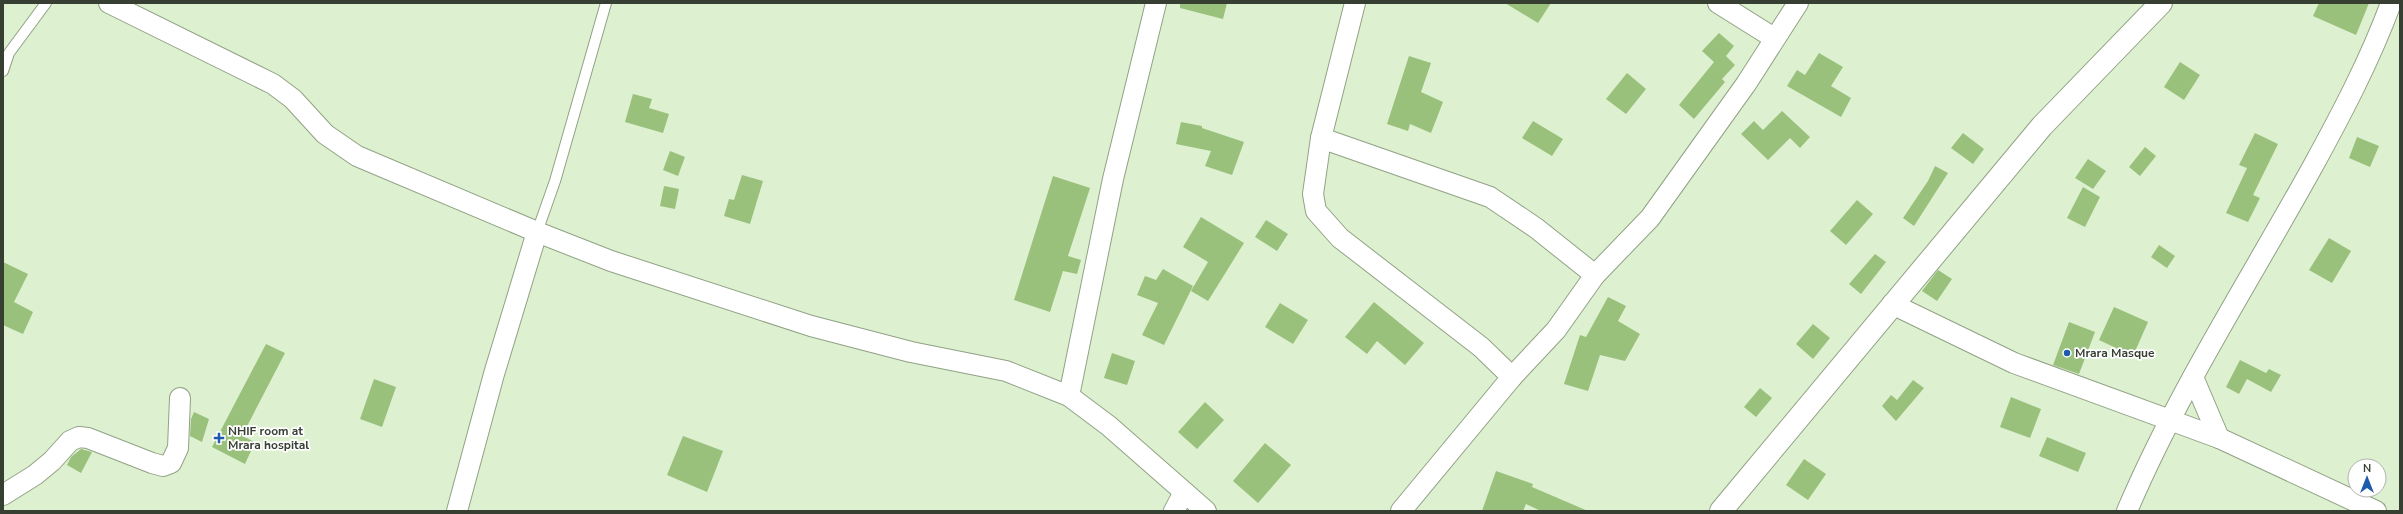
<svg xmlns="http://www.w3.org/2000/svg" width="2403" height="514" font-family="'Nunito Sans',sans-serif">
<rect width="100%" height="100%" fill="#ddf0d0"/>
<g fill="#99c17c">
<polygon points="1180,3 1227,3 1223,19 1180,8"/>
<polygon points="1505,3 1551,3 1538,23"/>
<polygon points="2319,3 2369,3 2356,35 2313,16"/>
<polygon points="1719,33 1734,46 1726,56 1735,65 1722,79 1725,82 1694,119 1679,105 1714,62 1702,51"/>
<polygon points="1819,53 1843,67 1831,86 1851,98 1841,117 1787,86 1797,70 1805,75"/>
<polygon points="1409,56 1431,63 1421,92 1443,102 1431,133 1410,124 1408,131 1387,124"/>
<polygon points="2180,62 2200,75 2184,100 2164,87"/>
<polygon points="1627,73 1646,89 1626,114 1606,99"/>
<polygon points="633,94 652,99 649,108 669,114 663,133 625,122"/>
<polygon points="1782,111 1810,137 1800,148 1790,138 1768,160 1741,134 1754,121 1763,130"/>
<polygon points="1533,121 1563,139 1552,156 1522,138"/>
<polygon points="1181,122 1202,126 1202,128 1244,142 1232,175 1205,166 1211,151 1176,144"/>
<polygon points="1963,133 1984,149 1973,164 1951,148"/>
<polygon points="2255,133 2278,144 2253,195 2260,198 2248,222 2226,213 2247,168 2239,165"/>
<polygon points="2357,137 2379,146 2370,167 2349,158"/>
<polygon points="2145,147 2156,156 2140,176 2129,167"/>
<polygon points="670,151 685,157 678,176 663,170"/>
<polygon points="2088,159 2106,171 2093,189 2075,178"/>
<polygon points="1935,166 1948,173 1914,226 1903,218 1928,181"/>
<polygon points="742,175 763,181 750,224 724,216 729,199 734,200"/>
<polygon points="1053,176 1090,188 1068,256 1081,260 1077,274 1063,271 1050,312 1014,300"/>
<polygon points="664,186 679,189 675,209 660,206"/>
<polygon points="2083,187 2100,197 2085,227 2067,218"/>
<polygon points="1857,200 1873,214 1846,245 1830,231"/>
<polygon points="1201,217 1244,243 1208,301 1191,291 1208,262 1183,247"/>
<polygon points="1266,220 1288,234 1277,251 1255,237"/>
<polygon points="2329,238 2351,251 2332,283 2309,270"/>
<polygon points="2159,245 2175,256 2167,268 2151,257"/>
<polygon points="1875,254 1886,262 1861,294 1849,284"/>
<polygon points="3,262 28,274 14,302 33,312 23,334 3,325"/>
<polygon points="1163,269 1193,286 1164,345 1142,335 1158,303 1137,295 1145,276 1156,280"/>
<polygon points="1938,270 1952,279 1937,301 1922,291"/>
<polygon points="1608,297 1626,306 1618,321 1640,334 1625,361 1600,355 1588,391 1564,384 1580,335 1586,337"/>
<polygon points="1374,302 1424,343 1405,365 1377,341 1367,354 1345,337"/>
<polygon points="1280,303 1308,320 1293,344 1265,327"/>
<polygon points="2114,307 2148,322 2133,356 2099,340"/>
<polygon points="2069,322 2095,332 2079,374 2053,365"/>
<polygon points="1813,324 1830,338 1813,359 1796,344"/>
<polygon points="266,344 285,353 242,436 255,442 245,464 212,447"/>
<polygon points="1112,353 1135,361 1127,385 1104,378"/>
<polygon points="2240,360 2266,373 2269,369 2281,375 2271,392 2247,379 2239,394 2226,387"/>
<polygon points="374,379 396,387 382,427 360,419"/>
<polygon points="1913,380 1924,388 1896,421 1882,406 1891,395 1897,400"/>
<polygon points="1760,388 1772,398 1756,417 1744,407"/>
<polygon points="2011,397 2041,409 2030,438 2000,427"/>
<polygon points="1205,402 1224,420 1197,449 1178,432"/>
<polygon points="194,412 209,419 202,442 190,436 191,419"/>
<polygon points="683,436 723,451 707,492 667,475"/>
<polygon points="2047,437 2086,453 2078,472 2039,456"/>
<polygon points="1265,443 1291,465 1258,503 1233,481"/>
<polygon points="81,449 92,452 81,473 67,465 71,457"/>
<polygon points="1804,459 1826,474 1808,500 1786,485"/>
<polygon points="1496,471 1533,484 1532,487 1588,511 1541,511 1526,504 1523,511 1482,511"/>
</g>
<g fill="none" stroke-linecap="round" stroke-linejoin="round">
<g stroke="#91a285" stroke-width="12">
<g id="service">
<polyline points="3,71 9,53 46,3"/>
<polyline points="537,232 555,181 606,3"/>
</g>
</g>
<g stroke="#91a285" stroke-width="22">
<g id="minor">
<polyline points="109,3 273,84 293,99 325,134 357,156 537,232 611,261 811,326 911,352 1006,371 1069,396 1109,426 1206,511"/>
<polyline points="1355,3 1321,138 1313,194 1316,211 1340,238 1481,347 1512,377"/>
<polyline points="1718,3 1774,38"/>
<polyline points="1321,138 1490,197 1536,228 1595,275"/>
<polyline points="1892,304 2014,363 2219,438 2376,511"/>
<polyline points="2193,377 2219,438"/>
<polyline points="1069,396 1113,179 1156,3"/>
<polyline points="3,495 35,475 52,461 70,441 79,437 88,438 152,463 163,466 171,463 178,448 180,398"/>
<polyline points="457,511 494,374 537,232"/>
<polyline points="1174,511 1184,492"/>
<polyline points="1401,511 1512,377 1556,330 1595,275 1650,218 1746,84 1798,3"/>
<path d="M2127 511C2178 391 2250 280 2313 166 2342 113 2370 60 2391 3"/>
</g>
</g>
<g stroke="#91a285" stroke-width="24">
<polyline id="tertiary" points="1721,511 2042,126 2161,3"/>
</g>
<use href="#service" stroke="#fff" stroke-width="10"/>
<use href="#minor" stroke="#fff" stroke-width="20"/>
<use href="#tertiary" stroke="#fff" stroke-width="22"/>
</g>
<g fill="#1e5bac" stroke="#fff" stroke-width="1.5">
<circle cx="2067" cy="353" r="4"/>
<path d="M217 432h4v4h4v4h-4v4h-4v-4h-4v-4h4z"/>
</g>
<g text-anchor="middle" stroke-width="3.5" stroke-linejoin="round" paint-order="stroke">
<g font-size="12" font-weight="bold" fill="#373e32" stroke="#fff" text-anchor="start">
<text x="2075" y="357">Mrara Masque</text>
<text x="228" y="435">NHIF room at<tspan x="228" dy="14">Mrara hospital</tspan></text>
</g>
</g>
<rect width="2403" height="514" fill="none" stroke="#373e32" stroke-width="8"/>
<g transform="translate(2367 478)"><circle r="19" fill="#ffffff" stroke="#afb2ad"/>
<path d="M0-3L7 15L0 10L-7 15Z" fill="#1e5bac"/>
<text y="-6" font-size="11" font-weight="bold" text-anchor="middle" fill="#373e32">N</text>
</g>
</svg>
